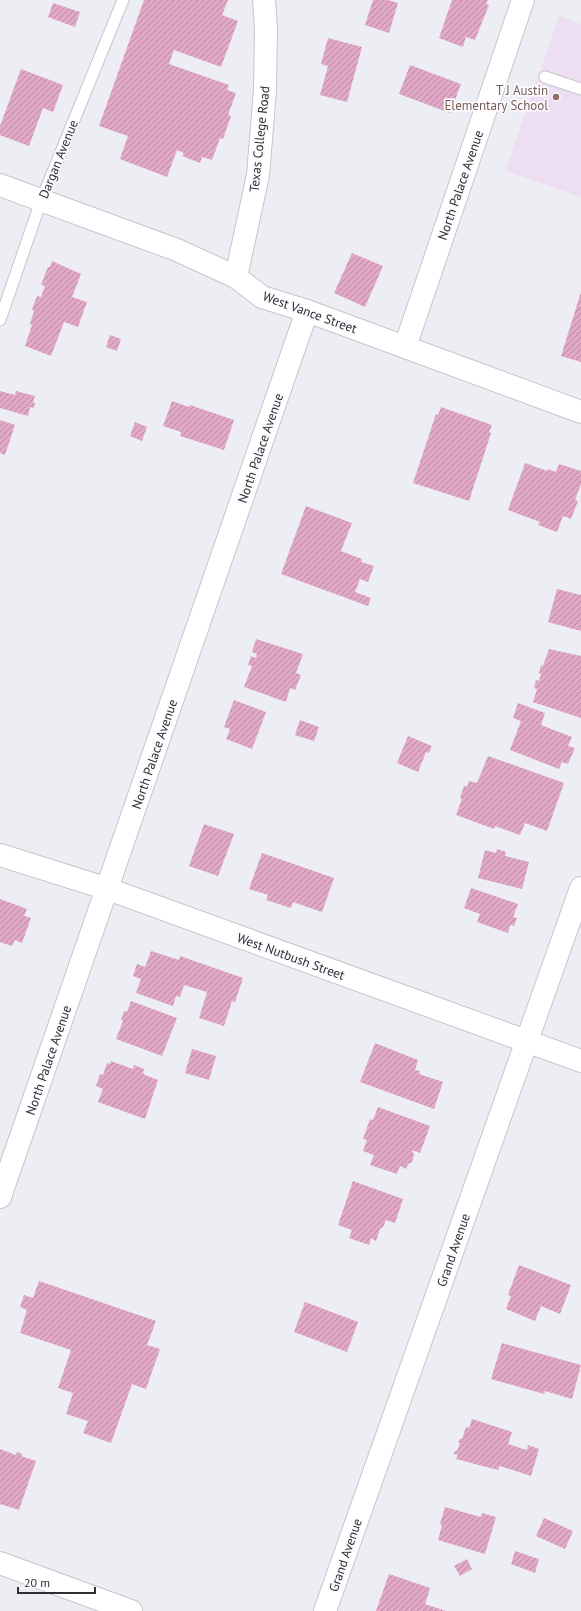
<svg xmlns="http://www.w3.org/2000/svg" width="581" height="1611" font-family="'PT Sans',sans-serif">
<defs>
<pattern id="building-hatch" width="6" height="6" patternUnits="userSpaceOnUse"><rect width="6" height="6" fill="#e2a8c8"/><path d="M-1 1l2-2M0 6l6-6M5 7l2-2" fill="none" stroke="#b889a3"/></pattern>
</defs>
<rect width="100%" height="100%" fill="#edeef4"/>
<polygon fill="#eedef1" points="559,16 581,24 581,197 505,171"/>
<g fill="url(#building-hatch)">
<polygon points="144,0 228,0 222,15 238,21 221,67 174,50 169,64 229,85 227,90 236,93 228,115 231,116 223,139 220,138 212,160 202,157 200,163 182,156 184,153 177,150 167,177 120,159 128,136 99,126"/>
<polygon points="373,0 388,0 398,3 389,33 365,25"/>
<polygon points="452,0 488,0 486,4 489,5 475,40 466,37 463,47 439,38"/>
<polygon points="53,3 80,12 75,27 48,17"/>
<polygon points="328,38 362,47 347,102 320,95 328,66 321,64"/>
<polygon points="410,65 461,84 450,113 399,94"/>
<polygon points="21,69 63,85 53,112 43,108 29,146 0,135 0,126"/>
<polygon points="352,253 383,266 365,307 334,293"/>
<polygon points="52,261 81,274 72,297 87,302 78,327 64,322 51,356 25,346 32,325 30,324 34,311 32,309 37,296 41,297 45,286 41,285 48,267 50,267"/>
<polygon points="581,292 581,362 561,356"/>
<polygon points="110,335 121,339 117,351 106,347"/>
<polygon points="0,391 15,395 16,391 35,396 33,403 35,403 34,408 30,407 28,416 0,408"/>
<polygon points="172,401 189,407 190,405 234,420 224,450 180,436 181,432 163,426"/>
<polygon points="441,407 492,425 489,432 491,433 469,501 413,483 436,414 438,415"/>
<polygon points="0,420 15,425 5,455 0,453"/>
<polygon points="135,422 147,427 142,441 130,436"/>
<polygon points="525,463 547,471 548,469 556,472 559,464 581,471 581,484 575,500 578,501 571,519 563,516 557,532 538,525 540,522 508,510"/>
<polygon points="306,506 352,523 341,551 362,559 361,562 374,566 368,582 360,579 355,592 371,598 368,606 281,574"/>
<polygon points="557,589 581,595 581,631 548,622"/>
<polygon points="256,639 303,654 296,673 301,675 295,690 290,688 286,702 244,687 252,666 248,665 251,656 256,658 257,654 252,652"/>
<polygon points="549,649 581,656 581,718 533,702 537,689 534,688 536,680 539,681 541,674 539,673 541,665 543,666"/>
<polygon points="234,700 266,712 252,749 226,739 230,729 224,727"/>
<polygon points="518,703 545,713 541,725 572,737 568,746 575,748 568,764 562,762 559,769 510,750 521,721 513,718"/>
<polygon points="300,720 319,727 314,741 295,735"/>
<polygon points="408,736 432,746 429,753 426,752 418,772 397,763"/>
<polygon points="488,756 564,783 547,831 525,823 520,835 495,826 494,829 456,815 462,799 460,798 464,786 467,787 469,781 477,783"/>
<polygon points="204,824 234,834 218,876 189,866"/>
<polygon points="497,849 506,852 505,856 529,862 522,889 478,878 485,850 496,853"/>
<polygon points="262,853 334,878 322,912 293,902 291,908 266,900 268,895 249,889"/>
<polygon points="471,888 518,904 513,917 517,918 514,926 510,925 508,933 477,922 480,914 464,908"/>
<polygon points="0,899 27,909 24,916 31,918 22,943 15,940 12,946 0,942"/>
<polygon points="151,951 179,960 180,956 243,978 235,1002 232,1001 224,1026 199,1018 207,992 184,985 180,997 176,996 173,1006 136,993 141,979 133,976 137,964 145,967"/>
<polygon points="131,1001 177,1018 162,1056 116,1039 123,1021 121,1020 124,1011 127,1012"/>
<polygon points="375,1043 418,1060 415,1070 420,1071 419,1074 443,1082 434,1109 360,1082"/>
<polygon points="192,1049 216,1056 209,1080 185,1073"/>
<polygon points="111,1061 133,1069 134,1065 144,1069 143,1074 158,1080 145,1119 98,1102 103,1089 96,1086 100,1074 103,1075 107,1063 110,1064"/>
<polygon points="378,1107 430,1126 420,1153 412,1150 414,1155 412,1162 408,1164 406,1169 400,1166 397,1174 370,1165 374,1155 363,1151 367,1140 363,1139 370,1119 373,1120"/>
<polygon points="353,1181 403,1199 395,1223 386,1220 383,1227 380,1229 376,1241 371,1238 369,1245 349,1238 352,1230 338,1225"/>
<polygon points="519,1265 571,1285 560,1314 541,1306 535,1321 506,1309 511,1296 508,1295"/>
<polygon points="39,1281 156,1321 147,1345 160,1349 146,1389 132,1384 111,1443 83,1433 88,1421 66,1414 73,1393 58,1388 71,1350 20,1333 27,1310 20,1307 24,1295 33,1298"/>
<polygon points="305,1302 358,1322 347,1352 294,1332"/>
<polygon points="502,1343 581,1365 572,1399 545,1391 544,1394 491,1379"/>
<polygon points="472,1419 512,1432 508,1444 527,1450 528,1445 539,1449 531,1476 500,1466 498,1470 456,1459 458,1455 454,1454 455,1451 457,1451 460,1443 458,1442 460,1439 462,1439 466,1427 469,1428"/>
<polygon points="0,1449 16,1455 17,1452 22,1454 21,1456 36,1461 19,1510 0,1504"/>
<polygon points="445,1507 481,1517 482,1513 496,1517 485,1554 438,1540 442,1525 440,1524"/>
<polygon points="544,1518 573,1531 565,1549 536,1536"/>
<polygon points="515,1551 539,1559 535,1573 511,1564"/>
<polygon points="467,1559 472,1569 460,1576 454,1566"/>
<polygon points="389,1574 430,1588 425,1604 446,1611 376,1611"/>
</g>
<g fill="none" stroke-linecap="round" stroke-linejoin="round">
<g stroke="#c5c6cd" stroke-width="13">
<g id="service">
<polyline points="545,77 581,89"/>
<polyline points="0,320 41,201 123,0"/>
</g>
</g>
<g stroke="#c5c6cd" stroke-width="24">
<g id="minor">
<polyline points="0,185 177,250 236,277 262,297 307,311"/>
<polyline points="236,277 258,175 265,90 266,29 264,0"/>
<polyline points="405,347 581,412"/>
<polyline points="0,855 108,889 581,1061"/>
<polyline points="325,1611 581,888"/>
</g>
</g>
<g stroke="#c5c6cd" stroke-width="24">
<polyline id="tertiary" points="0,1197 307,311 405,347 523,0"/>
</g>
<g stroke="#c5c6cd" stroke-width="24">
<polyline id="secondary" points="0,1563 131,1611"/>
</g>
<use href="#service" stroke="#fff" stroke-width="11"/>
<use href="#minor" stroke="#fff" stroke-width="22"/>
<use href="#tertiary" stroke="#fff" stroke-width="22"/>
<use href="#secondary" stroke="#fff" stroke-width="22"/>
</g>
<circle fill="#8d6e63" stroke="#fbfbff" stroke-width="1.5" cx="556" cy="97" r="4"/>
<g text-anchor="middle" stroke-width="3.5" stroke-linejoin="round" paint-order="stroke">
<g font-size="13" fill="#785e54" stroke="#fbfbff" text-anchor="end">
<text x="548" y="95">T J Austin<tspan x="548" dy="15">Elementary School</tspan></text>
</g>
<g font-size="13" fill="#2e2f31" stroke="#fbfbff">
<text transform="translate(259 139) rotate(-84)" y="5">Texas College Road</text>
<text transform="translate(58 159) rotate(-68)" y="5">Dargan Avenue</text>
<text transform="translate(460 185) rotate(-71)" y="5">North Palace Avenue</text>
<text transform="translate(310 312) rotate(20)" y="5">West Vance Street</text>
<text transform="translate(260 448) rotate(-71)" y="5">North Palace Avenue</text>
<text transform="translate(154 754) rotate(-71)" y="5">North Palace Avenue</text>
<text transform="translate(291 956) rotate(20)" y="5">West Nutbush Street</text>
<text transform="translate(48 1060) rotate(-71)" y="5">North Palace Avenue</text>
<text transform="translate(453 1250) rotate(-71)" y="5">Grand Avenue</text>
<text transform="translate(345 1555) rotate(-71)" y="5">Grand Avenue</text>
</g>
</g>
<path d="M18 1587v6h77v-6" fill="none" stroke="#2e2f31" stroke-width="2"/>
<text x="24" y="1587" font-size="12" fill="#2e2f31" stroke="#fbfbff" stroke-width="3" paint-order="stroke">20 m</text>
</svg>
